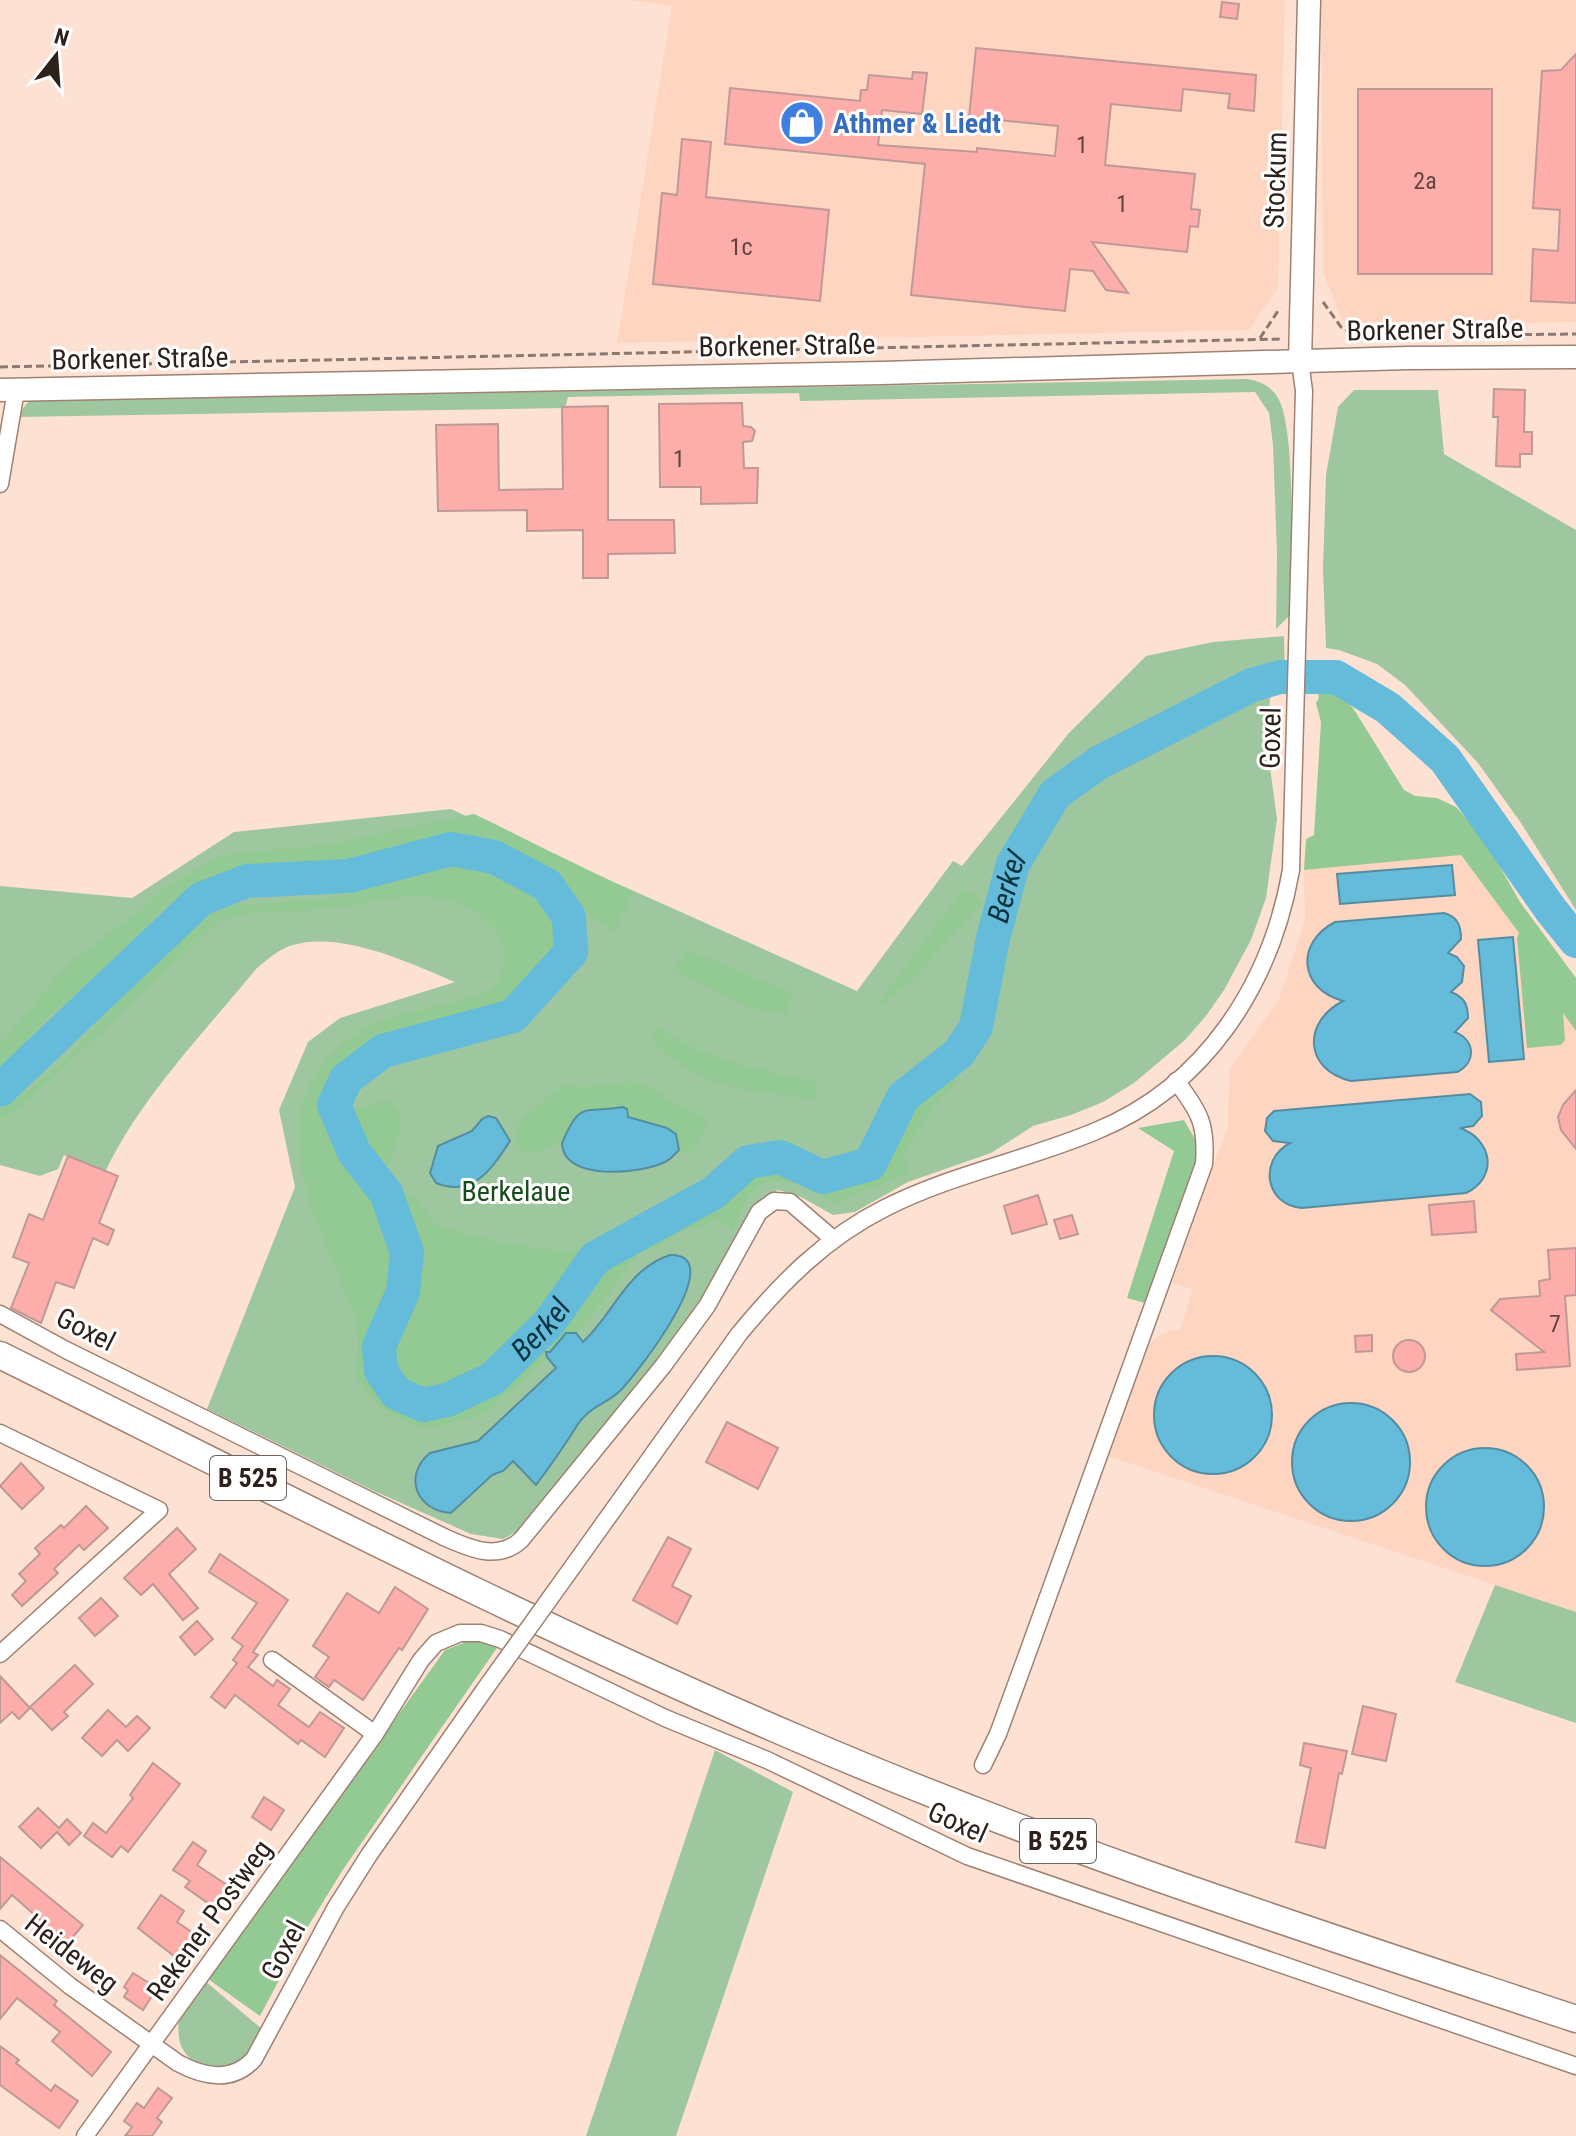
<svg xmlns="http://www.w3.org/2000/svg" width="1576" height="2136" font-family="'Roboto Condensed',sans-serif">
<rect width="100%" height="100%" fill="#fde2d4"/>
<g fill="#fed5c0">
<polygon points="630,0 1285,0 1278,288 1249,330 617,343 672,6"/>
<polygon points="1321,0 1576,0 1576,322 1354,327 1342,320 1323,272"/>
<polygon points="1460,855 1519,933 1562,1014 1564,1012 1576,1031 1576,1612 1108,1456 1148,1345 1163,1333 1181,1329 1192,1289 1172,1283 1228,1126 1229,1070 1279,999 1305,920 1304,870"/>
</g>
<g fill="#9fc79f">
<path d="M1247 379C1260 381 1271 386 1278 398 1297 429 1291 572 1290 615L1276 629 1277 554 1273 445 1269 413 1255 392 800 401 799 393 568 397 565 408 16 417 29 401Z"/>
<polygon points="1354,390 1438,390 1444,454 1576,530 1576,910 1521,823 1478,763 1405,685 1377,664 1339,650 1326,648 1323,569 1326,475 1338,407"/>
<path d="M1284 636 1285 688 1270 698 1266 738 1277 819 1266 898 1251 940 1224 990 1206 1016 1185 1040 1134 1083 1103 1102 1071 1115 1033 1126 991 1153 908 1182 855 1212 833 1215 801 1197 778 1190 758 1203 695 1312 595 1447 525 1527 503 1539 471 1534 374 1491 207 1409 295 1187 279 1110 308 1042 340 1018 455 982C409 963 343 931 293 945 278 949 267 960 256 969 203 1034 141 1097 105 1172L64 1155 58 1169 40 1176 0 1165V886L132 898 234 832 451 809 632 893 634 891 857 991 953 861 962 866 1069 733 1146 656 1213 642Z"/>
<polygon points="1495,1585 1576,1612 1576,1723 1455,1682"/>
<polygon points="715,1750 793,1792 676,2136 586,2136"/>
<path d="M205 1981 262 2029C257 2038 253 2049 245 2057 226 2075 189 2070 180 2043 178 2035 178 2026 179 2018Z"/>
</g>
<g fill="#93c993">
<polygon points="1317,690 1338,694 1353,708 1404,790 1415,796 1437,798 1456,807 1483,837 1520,902 1576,978 1576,1031 1563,1013 1565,1040 1561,1045 1527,1048 1517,938 1519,933 1461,855 1304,870 1306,839 1314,835 1321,722 1316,703 1319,698"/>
<path d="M474 814C527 839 579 867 634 891L614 932 588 914 586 918 574 900 546 871 521 852 456 835 351 863 235 870 192 889 167 905 76 995 49 1016 0 1070V1044L61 972 76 958 150 903 162 890 215 858 239 853 325 845Z"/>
<path d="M451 860 482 865 533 893 553 919 554 943 550 953 507 1003 476 1015 409 1032 376 1043 345 1065 330 1083 323 1104 334 1136 347 1160 376 1194 394 1240 393 1285 377 1322 370 1350 373 1372 382 1389 398 1406 412 1413 440 1417 454 1413 499 1392 552 1342 588 1289 619 1258 639 1246 657 1239 680 1224 712 1209 752 1172 778 1166 827 1185H842L868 1177 880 1168 890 1156 911 1099 940 1086 954 1073 960 1079C935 1100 920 1128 904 1157L910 1173 833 1203C804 1186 770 1163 745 1202 739 1211 737 1222 732 1231L719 1219 681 1232 658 1247 637 1254 605 1300 576 1333H566L549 1353 546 1352 547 1357C533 1372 519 1387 502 1397 496 1401 492 1410 485 1414 477 1418 465 1418 456 1420 450 1422 444 1425 438 1426 408 1431 373 1407 359 1381 351 1367 359 1354 358 1340 358 1328 355 1315 350 1304 327 1241 294 1191 300 1120 304 1078 336 1041 374 1024 394 1015 417 1011 438 1006 454 1001 476 998 490 989 503 980 507 959 503 945 499 932 487 921 476 913 424 881 373 904 317 910 283 913 249 907 217 923L102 1032 27 1101 0 1121V1110L32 1088 59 1065 176 941 212 912 232 905 322 899 349 894 419 873Z"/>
<polygon points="964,888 982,902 913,980 879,1006 878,1003"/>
<polygon points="685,949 794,993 786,1014 746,1007 675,970"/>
<path d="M655 1025C702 1059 761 1070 816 1082V1099C749 1091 708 1091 654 1044Z"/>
<path d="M632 1081 643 1083 666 1098 707 1118C703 1133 702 1145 687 1154L679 1150 676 1134 667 1128 628 1116 623 1107C583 1114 581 1099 562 1143 541 1145 538 1162 516 1146L514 1130 525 1116 561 1086 586 1087Z"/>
<path d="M390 1101 401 1112 399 1138 382 1177 366 1155 344 1109C362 1110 373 1102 390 1101Z"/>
<polygon points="1184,1120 1195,1139 1199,1152 1145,1303 1127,1298 1174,1151 1138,1128"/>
<polygon points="402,1194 414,1196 437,1226 505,1243 555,1250 588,1250 592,1253 513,1348 486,1368 469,1375 440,1393 426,1399 410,1394 385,1369 384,1351 409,1297 421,1254 405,1213"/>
<polygon points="469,1641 499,1645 342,1871 304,1933 260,2016 208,1979 445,1650"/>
</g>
<g fill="#65bbda" stroke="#548da1" stroke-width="2">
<polygon points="1452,865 1455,895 1340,904 1337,874"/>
<path d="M1444 913C1458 917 1461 926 1461 939L1448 953 1457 957 1464 966 1462 982 1451 992C1464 997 1468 1004 1468 1018L1455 1032C1475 1040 1477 1062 1457 1072L1351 1081C1304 1070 1302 1022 1343 1001 1299 989 1295 943 1335 922Z"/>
<polygon points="1513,937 1524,1059 1489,1062 1478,940"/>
<path d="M1470 1094 1481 1102 1482 1116 1473 1126 1460 1128C1492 1139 1499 1177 1466 1193L1302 1208C1265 1205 1258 1160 1290 1143L1273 1141 1265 1131 1267 1118 1274 1111Z"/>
<path d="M623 1107 627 1109 628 1117 667 1128 676 1134 679 1150C675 1154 671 1159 665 1162 641 1174 563 1182 562 1143 581 1099 583 1114 623 1107Z"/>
<path d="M488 1116 496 1118 510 1141C492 1168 474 1198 436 1183L430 1173 438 1146 472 1131 482 1119Z"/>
<path d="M670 1255C731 1254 637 1373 621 1390 607 1404 590 1406 578 1424 565 1445 551 1465 536 1485L513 1461 503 1471 492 1475 451 1513C417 1511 402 1476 430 1453L478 1441 556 1368 547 1357 546 1352H550L566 1333H576L583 1342C614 1313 627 1269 670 1255Z"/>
<circle cx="1213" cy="1415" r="59"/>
<circle cx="1351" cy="1462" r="59"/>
<circle cx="1485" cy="1507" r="59"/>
</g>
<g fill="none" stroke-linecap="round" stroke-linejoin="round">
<path stroke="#65bbda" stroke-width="34" id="s1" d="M0 1090 201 899 247 881 349 876 451 849 494 857 547 885 569 917 571 952 513 1016 383 1051 346 1079 334 1105 354 1152 386 1193 407 1252 403 1292 379 1346 381 1371 396 1393 423 1405 447 1400 492 1379 549 1323 595 1258 713 1193 748 1162 780 1157 823 1177 870 1164 903 1097 959 1053 976 1027 993 938 1013 864 1055 794 1100 762 1252 685 1280 677H1336L1388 708 1445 759 1551 910 1576 941"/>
</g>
<g fill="#fdadaa" stroke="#be9997" stroke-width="2">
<polygon points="1222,2 1239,4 1237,19 1220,17"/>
<polygon points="976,48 1256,75 1254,111 1228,108 1230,94 1183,89 1181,111 1111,104 1105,165 1195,174 1191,209 1200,210 1198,227 1190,226 1187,252 1092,242 1128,293 1106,290 1093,271 1070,269 1065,311 911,295 925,164 725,144 730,88 860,101 861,90 867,90 869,75 912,79 913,72 927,73 922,114 882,110 878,145 977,152 977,148 1055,156 1058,126 969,117"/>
<polygon points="1576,54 1576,303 1531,301 1533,249 1558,251 1560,210 1533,208 1542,71 1561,70"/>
<rect x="1358" y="89" width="134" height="185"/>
<polygon points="682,139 711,142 706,197 829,210 820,301 653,284 662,193 677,195"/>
<polygon points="1494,389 1525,390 1524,432 1532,432 1532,454 1520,454 1520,467 1496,466 1498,417 1493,417"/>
<polygon points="742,403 743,426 751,427 755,431 752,441 743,442 744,468 758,468 757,503 701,504 701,487 660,487 659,404"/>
<polygon points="608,406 608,520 674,520 675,553 608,554 608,578 583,578 583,530 527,531 527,510 438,511 436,425 498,424 499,490 563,489 562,407"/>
<polygon points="1576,1090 1576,1149 1561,1130 1558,1117 1563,1105"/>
<polygon points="68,1156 118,1176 99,1223 114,1230 108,1245 93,1238 74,1288 56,1282 41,1323 11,1308 29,1263 13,1257 29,1214 43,1220"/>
<polygon points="1038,1195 1047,1224 1012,1234 1004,1206"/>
<polygon points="1474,1201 1476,1232 1432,1235 1429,1205"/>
<polygon points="1072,1215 1078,1234 1060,1239 1054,1220"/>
<polygon points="1576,1248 1576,1295 1565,1296 1570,1366 1517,1370 1516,1354 1544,1352 1491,1310 1500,1299 1540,1296 1539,1281 1550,1279 1548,1250"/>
<polygon points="1372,1335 1372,1351 1356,1352 1355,1336"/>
<circle cx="1409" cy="1356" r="16"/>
<polygon points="727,1422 778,1448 758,1489 706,1462"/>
<polygon points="21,1463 44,1488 22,1509 0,1486"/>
<polygon points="86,1506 108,1528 84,1550 79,1545 54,1569 58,1573 22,1606 12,1595 26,1581 19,1574 40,1554 35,1548 61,1525 64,1528"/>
<polygon points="177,1528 196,1549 169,1574 198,1608 183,1620 153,1584 141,1595 124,1578"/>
<polygon points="668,1537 691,1549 672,1586 691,1596 677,1624 633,1600"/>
<polygon points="220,1554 288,1600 253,1652 258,1655 248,1667 273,1686 277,1680 290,1689 278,1705 309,1727 320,1712 344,1728 325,1757 301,1740 298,1744 235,1695 225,1708 211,1697 237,1663 233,1660 243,1646 232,1638 257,1603 209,1572"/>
<polygon points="395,1587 428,1609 402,1650 399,1648 363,1700 334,1680 329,1687 315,1677 329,1657 313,1646 347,1593 379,1613"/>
<polygon points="101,1598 118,1616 95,1636 79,1618"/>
<polygon points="197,1621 213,1639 195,1655 180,1637"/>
<polygon points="75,1665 93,1684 64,1712 68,1716 52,1730 30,1707"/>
<polygon points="0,1676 30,1708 19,1719 12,1712 0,1723"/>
<polygon points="1363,1706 1396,1714 1386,1761 1352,1754"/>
<polygon points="108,1710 126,1727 137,1716 150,1728 128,1751 117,1740 102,1756 82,1738"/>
<polygon points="1304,1743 1347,1751 1342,1774 1339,1773 1325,1848 1296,1842 1311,1768 1300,1765"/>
<polygon points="153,1763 180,1784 128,1852 121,1846 112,1857 84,1836 93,1823 106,1833 133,1798 130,1795"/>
<polygon points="264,1797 284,1810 271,1830 252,1817"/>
<polygon points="38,1808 59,1828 67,1819 81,1833 69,1845 57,1832 41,1848 19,1827"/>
<polygon points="193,1842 206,1851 197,1865 230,1887 215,1908 185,1887 190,1881 173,1870"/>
<polygon points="0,1857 83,1925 58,1954 37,1937 46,1925 12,1895 0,1909"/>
<polygon points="161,1895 184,1911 177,1922 196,1935 179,1960 138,1928"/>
<polygon points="0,1955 57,2001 54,2005 111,2052 92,2076 52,2041 60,2032 17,1998 0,2019"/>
<polygon points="133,1973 157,1988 143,2010 124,1997 128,1990 124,1987"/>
<polygon points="0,2046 19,2060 16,2063 51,2091 55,2085 78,2101 59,2128 0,2085"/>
<polygon points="158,2088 172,2098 157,2118 162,2122 152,2136 125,2136 132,2127 124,2121 137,2103 144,2108"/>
</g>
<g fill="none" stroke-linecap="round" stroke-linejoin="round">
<g stroke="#9f8172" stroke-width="19">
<g id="street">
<polyline points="0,484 16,390"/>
<path d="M0 1314 66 1350 446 1538C471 1549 498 1561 521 1540L663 1366 707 1306 759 1212 774 1201 790 1202 833 1239"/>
<polyline points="0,1433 159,1510 0,1654"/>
<path d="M566 1576 739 1334C781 1283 825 1238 885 1208 952 1174 1027 1160 1096 1131 1206 1086 1271 984 1291 870L1304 391 1300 361"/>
<polyline points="272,1660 375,1734"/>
<path d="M983 1765 998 1734 1032 1641 1204 1164C1207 1125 1200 1112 1176 1081"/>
<path d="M0 1929 70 1986 178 2063C204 2077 232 2083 254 2059L336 1907 369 1855 485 1689"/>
<polyline points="85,2136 375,1734 421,1660 436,1643 460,1633 481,1633 500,1639 665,1718 767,1760 967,1856 1576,2066"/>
</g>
</g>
<g stroke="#9f8172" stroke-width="25">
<g id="secondary">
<polyline points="1300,361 1309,0"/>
<polyline points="0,390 882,373 1408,358 1576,357"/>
</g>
</g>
<g stroke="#9f8172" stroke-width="29">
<path id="primary" d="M0 1355C264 1486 527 1623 799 1739 1052 1848 1315 1932 1576 2019"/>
</g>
<g stroke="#8b786e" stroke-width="3" stroke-dasharray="8 4" stroke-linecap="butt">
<polyline points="1323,302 1341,327 1358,338"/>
<polyline points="1488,335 1576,334"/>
<polyline points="1260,338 1280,308"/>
<polyline points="0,367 1280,339"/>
</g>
<use href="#street" stroke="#fff" stroke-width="16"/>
<use href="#secondary" stroke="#fff" stroke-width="22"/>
<use href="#primary" stroke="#fff" stroke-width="26"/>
<g stroke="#9f8172" stroke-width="19" stroke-linecap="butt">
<polyline id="street-bridge" points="485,1689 566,1576"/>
</g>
<use href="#street-bridge" stroke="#fff" stroke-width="16"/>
</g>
<defs>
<g id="shop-disc" transform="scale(2.3)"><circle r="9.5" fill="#3f7fe0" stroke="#fff"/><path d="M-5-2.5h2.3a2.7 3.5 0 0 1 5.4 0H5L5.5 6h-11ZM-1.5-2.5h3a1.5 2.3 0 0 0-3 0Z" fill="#fff"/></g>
</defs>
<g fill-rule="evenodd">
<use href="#shop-disc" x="802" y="123"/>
</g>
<g text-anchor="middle" stroke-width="6" stroke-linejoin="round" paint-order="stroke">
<g font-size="24" fill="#62443f">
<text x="1082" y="153">1</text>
<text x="1425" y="189">2a</text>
<text x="1122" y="212">1</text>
<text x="741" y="255">1c</text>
<text x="679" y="467">1</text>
<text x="1555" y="1332">7</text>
</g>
<g fill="#fff" stroke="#6d645f" stroke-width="2">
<rect x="210" y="1456" width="76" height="44" rx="6"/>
<rect x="1020" y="1819" width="76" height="44" rx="6"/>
</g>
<g font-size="26" font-weight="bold" fill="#2e211b">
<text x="248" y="1487">B 525</text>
<text x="1058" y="1850">B 525</text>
</g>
<g font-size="28" font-weight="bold" fill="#366cbe" stroke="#fff" text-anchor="start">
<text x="833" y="133">Athmer &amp; Liedt</text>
</g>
<g font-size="28" fill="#2e211b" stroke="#fff">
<text transform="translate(1275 180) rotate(-88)" y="10">Stockum</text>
<text transform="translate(1435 329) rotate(-1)" y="10">Borkener Straße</text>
<text transform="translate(787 345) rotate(-1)" y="10">Borkener Straße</text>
<text transform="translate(140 358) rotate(-1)" y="10">Borkener Straße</text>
<text transform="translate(1270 738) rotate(-89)" y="10">Goxel</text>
<text transform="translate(86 1329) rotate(27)" y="10">Goxel</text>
<text transform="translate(958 1822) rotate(24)" y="10">Goxel</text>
<text transform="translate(209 1920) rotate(-54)" y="10">Rekener Postweg</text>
<text transform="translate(283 1950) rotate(-62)" y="10">Goxel</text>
<text transform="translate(72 1953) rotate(38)" y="10">Heideweg</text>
</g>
<g font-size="28" fill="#164d1a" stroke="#fff">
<text x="516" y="1201">Berkelaue</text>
</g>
<g font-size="30" font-style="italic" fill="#0b3441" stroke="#fff">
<text dy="10" stroke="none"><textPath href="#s1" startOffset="2218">Berkel</textPath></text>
<text dy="10" stroke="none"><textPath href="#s1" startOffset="1498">Berkel</textPath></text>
</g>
</g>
<g transform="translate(56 56) rotate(17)" stroke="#ffffff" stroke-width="6" paint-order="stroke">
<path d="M0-6L14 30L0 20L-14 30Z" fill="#2e211b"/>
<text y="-12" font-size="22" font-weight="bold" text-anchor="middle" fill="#2e211b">N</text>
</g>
</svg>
